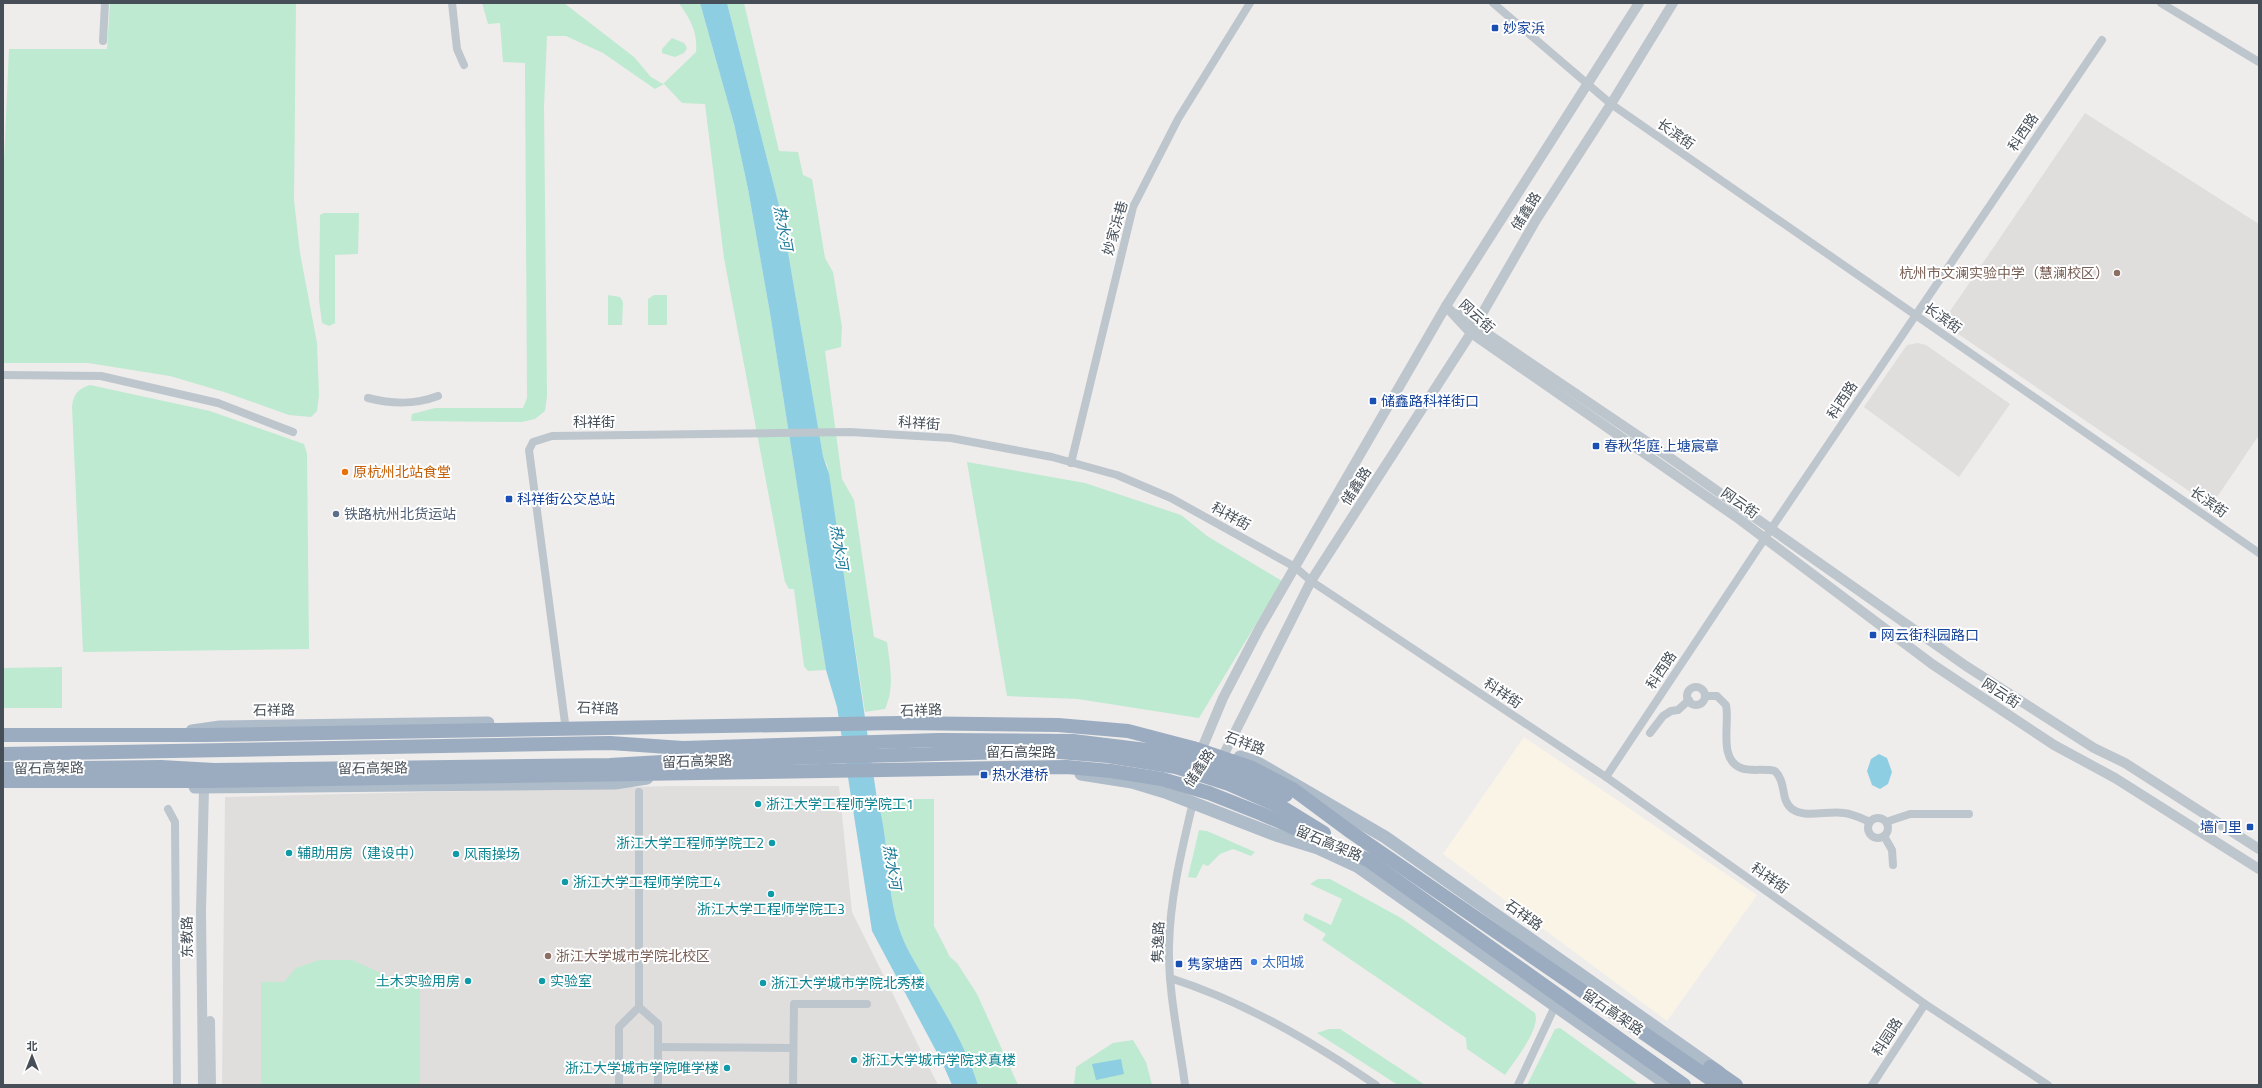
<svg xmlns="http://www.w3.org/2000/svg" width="2262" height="1088" font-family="'Titillium Web','Noto Sans SC',sans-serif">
<rect width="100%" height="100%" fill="#efecec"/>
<polygon fill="#f9f4e6" points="1524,737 1757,895 1667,1021 1443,854"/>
<g fill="#e0dddd">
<polygon points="2085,113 2259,224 2259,435 2211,506 1942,323"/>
<polygon points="1918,343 1926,345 2010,404 1959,477 1864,407 1907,345"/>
<polygon points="672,786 839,786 852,912 938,1085 222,1085 225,797"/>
</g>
<g fill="#bdead0">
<polygon points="110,3 296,3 294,200 300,253 317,343 319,395 317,411 311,417 289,415 224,392 170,376 88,363 3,363 3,184 9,49 107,49"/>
<path d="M482 3H564L634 57 651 77 663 84 696 52C698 32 690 19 679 3H700L734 124 748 189 770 313 826 670 808 671 804 666 794 589H789L785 582 724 258 705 104 682 103 664 84 655 89 603 53 566 36H547L544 107 547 396 545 411 535 419 522 422 411 421 412 414 435 408H523L527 398 525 63 503 62 500 23 488 24Z"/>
<path d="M727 3H744L779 151 798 152 803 175 812 179 825 258 833 272 842 327 841 347 825 351 842 479 854 500 874 637 887 642C890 666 895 687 885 709L865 712 827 465 823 456 782 217Z"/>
<polygon points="672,38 684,43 687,48 684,53 675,57 662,53 662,49"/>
<polygon points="324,213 359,213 358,254 335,255 335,323 329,326 322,323 319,300 320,215"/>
<polygon points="608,295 620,297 623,302 622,325 608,325"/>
<polygon points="654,295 667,295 667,325 648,325 648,299"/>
<path d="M90 385 210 411 304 444 307 454 309 649 83 652 72 406C74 393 78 389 90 385Z"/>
<polygon points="967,462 1085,483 1181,515 1207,536 1282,581 1199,718 1078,699 1007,696"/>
<polygon points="62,667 62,708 3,708 3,668"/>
<path d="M877 799H934V926L950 957 957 963 977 994 1018 1085H978C967 1049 946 1014 927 982 916 964 905 947 899 928 885 886 890 840 877 799Z"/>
<polygon points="1199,830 1207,831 1255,852 1251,856 1233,849 1220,854 1208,866 1203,864 1196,878 1188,877"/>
<path d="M1318 879H1330L1401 918 1535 1013C1541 1029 1514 1061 1505 1075L1467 1049 1466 1038 1322 940 1326 934 1303 920 1305 913 1331 925 1342 899 1310 884Z"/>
<polygon points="319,960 352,960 392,978 420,978 420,1085 261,1085 261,982 284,982 296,968"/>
<polygon points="1560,1028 1567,1033 1639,1085 1527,1085 1555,1029"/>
<polygon points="1329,1029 1340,1029 1425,1085 1398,1085 1317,1033"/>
<polygon points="1133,1040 1146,1062 1152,1085 1074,1084 1076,1067 1113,1043"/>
</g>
<g fill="#8ecee3">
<path d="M700 3H727L782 217 823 456 829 474 877 799C890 840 885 886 899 928 905 947 916 964 927 982 946 1014 967 1049 978 1085H952L942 1062 872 931 837 707 826 670 770 313 748 189 734 124Z"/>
<polygon points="1879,754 1887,758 1892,772 1888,784 1880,789 1872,785 1867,771 1871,759"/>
<polygon points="1121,1059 1124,1074 1096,1080 1092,1064"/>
</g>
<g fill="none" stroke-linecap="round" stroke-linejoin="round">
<g stroke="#bec6cd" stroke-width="8">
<polyline points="452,3 457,49 464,65"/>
<polyline points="1493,3 1611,104 2259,553"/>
<polyline points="2161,3 2259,62"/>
<polyline points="103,41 105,3"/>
<polyline points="3,375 101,376 218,403 293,432"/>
<path d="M368 398C392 404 414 405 438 396"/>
<polyline points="1071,463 1133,207 1178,119 1250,3"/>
<circle cx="1696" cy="696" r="9"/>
<path d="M1705 696H1717L1726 705C1730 724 1718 759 1741 768 1751 772 1764 768 1775 771 1787 783 1780 800 1792 809 1806 819 1828 810 1844 813 1853 814 1861 818 1870 822"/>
<polyline points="565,723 529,450 533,442 552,436 850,432 951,438 1052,457 1117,475 1171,498 1295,567 1311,581 1606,777 1925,1004 2048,1085"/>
<polyline points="1650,733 1663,716 1671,711 1678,710 1689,700"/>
<polyline points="1606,777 1771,529 2102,40"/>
<polyline points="168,809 175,822 177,1085"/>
<circle cx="1878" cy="828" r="10"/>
<polyline points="1886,822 1910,814 1969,814"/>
<polyline points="1884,836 1892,850 1893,865"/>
<path d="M1170 978C1245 1002 1311 1041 1376 1085"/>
<polyline points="639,1007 658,1024 658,1085"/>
<polyline points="658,1047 793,1048"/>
<polyline points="619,1085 619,1027 639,1007 639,792"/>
<polyline points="793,1085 794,1004 867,1004"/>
<path d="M1185 1085C1179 1039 1168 992 1169 946 1170 897 1182 849 1193 802"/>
<polyline points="1518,1085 1556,1004"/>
<polyline points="1872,1085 1925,1004"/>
</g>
<g stroke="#bec6cd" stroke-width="10">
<polyline points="1446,306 1471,333 1739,519 1932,664 2054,745 2115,778 2259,869"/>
<polyline points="1458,314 1656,448 1966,666 2094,748 2125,763 2259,849"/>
<polyline points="1201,756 1203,746 1223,698 1259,629 1446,306 1639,3"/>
<polyline points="1220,762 1311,581 1471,333 1536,220 1611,104 1673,3"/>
<polyline points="210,1021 211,1085"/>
<polyline points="203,1085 201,911 204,788"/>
</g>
<g stroke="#aebbc9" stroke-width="13">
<polyline points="192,731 220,727 488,723"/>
<polyline points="1240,757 1258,763 1385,837 1719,1072"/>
<polyline points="1081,774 1132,782 1165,792 1276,835 1318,848 1357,866 1668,1085"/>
<polyline points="195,787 615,783 647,778"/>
</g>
<g stroke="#9bacc0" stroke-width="14">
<polyline points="3,735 207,735 899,723 1058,725 1128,731 1193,748 1252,768 1294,790 1348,830 1719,1085"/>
<polyline points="3,754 610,743 683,748 939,740 1073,741 1179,754 1230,771 1286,795"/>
<polyline points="3,769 161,767 214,770 610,765 680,761 1047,751 1108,756 1176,767 1229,784 1285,809 1324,833"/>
<polyline points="3,781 204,781 1067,767 1111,771 1162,779 1209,793 1262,814 1368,860 1684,1085"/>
<polyline points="1710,1067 1736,1085"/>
</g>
</g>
<g fill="#1a4fb4" stroke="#fff" stroke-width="1.5">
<rect x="1491" y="24" width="8" height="8" rx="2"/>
<rect x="1369" y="397" width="8" height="8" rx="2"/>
<rect x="1592" y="442" width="8" height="8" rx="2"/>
<rect x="505" y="495" width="8" height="8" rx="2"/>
<rect x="1869" y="631" width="8" height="8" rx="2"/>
<rect x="980" y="771" width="8" height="8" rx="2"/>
<rect x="2246" y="823" width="8" height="8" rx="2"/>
<rect x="1175" y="960" width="8" height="8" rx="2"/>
</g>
<g fill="#8d6e63" stroke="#fff" stroke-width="1.5">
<circle cx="2117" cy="273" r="4"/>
<circle cx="548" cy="956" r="4"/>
</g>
<circle fill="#e8710a" stroke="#fff" stroke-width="1.5" cx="345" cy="472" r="4"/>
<circle fill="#5c6f8a" stroke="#fff" stroke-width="1.5" cx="336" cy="514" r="4"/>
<g fill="#0f9aa8" stroke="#fff" stroke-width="1.5">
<circle cx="758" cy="804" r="4"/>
<circle cx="772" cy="843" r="4"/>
<circle cx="289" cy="853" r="4"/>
<circle cx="456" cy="854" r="4"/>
<circle cx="565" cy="882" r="4"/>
<circle cx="771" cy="894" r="4"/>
<circle cx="468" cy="981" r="4"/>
<circle cx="542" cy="981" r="4"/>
<circle cx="763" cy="983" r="4"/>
<circle cx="854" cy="1060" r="4"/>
<circle cx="727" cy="1068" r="4"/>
</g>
<circle fill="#3f7fe0" stroke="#fff" stroke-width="1.5" cx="1254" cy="962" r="4"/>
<g text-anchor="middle" stroke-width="4" stroke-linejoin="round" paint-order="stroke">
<g font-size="14" fill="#164399" stroke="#fff" text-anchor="start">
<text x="1503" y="33">妙家浜</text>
<text x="1381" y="406">储鑫路科祥街口</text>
<text x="1604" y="451">春秋华庭·上塘宸章</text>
<text x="517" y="504">科祥街公交总站</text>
<text x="1881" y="640">网云街科园路口</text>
<text x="992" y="780">热水港桥</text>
<text x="2242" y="832" text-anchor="end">墙门里</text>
<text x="1187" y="969">隽家塘西</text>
</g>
<g font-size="14" fill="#464f58" stroke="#fff">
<text transform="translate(2023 132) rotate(-56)" y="5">科西路</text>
<text transform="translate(1676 134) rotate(35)" y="5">长滨街</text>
<text transform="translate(1526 211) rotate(-58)" y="5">储鑫路</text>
<text transform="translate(1115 228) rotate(-74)" y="5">妙家浜巷</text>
<text transform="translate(1477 316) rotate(42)" y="5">网云街</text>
<text transform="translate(1943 318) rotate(35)" y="5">长滨街</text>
<text transform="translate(1842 400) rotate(-56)" y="5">科西路</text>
<text x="594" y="427">科祥街</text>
<text transform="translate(919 423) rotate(4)" y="5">科祥街</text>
<text transform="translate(1356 486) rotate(-57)" y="5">储鑫路</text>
<text transform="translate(2209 502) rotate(35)" y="5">长滨街</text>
<text transform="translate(1740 503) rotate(35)" y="5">网云街</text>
<text transform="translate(1231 516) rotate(29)" y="5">科祥街</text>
<text transform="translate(1661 670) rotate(-56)" y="5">科西路</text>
<text transform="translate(1503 693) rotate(34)" y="5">科祥街</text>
<text transform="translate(2001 693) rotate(33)" y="5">网云街</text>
<text transform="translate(598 708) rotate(2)" y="5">石祥路</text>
<text transform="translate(274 710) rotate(-1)" y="5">石祥路</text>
<text transform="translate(921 710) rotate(-2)" y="5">石祥路</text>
<text transform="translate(1245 743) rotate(20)" y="5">石祥路</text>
<text x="1021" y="757">留石高架路</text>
<text transform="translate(697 761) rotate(-2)" y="5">留石高架路</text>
<text transform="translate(49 768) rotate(-1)" y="5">留石高架路</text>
<text transform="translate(373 768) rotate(-1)" y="5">留石高架路</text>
<text transform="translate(1199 768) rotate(-56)" y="5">储鑫路</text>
<text transform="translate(1329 843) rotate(23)" y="5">留石高架路</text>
<text transform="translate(1770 878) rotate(35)" y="5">科祥街</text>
<text transform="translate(1524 915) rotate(35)" y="5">石祥路</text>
<text transform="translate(187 937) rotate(-91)" y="5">东教路</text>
<text transform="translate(1158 942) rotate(-88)" y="5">隽逸路</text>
<text transform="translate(1613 1012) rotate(34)" y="5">留石高架路</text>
<text transform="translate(1887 1037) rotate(-57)" y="5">科园路</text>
</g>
<g font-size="14" fill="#785e54" stroke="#fff" text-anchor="end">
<text x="2109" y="278">杭州市文澜实验中学（慧澜校区）</text>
<text x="556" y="961" text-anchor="start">浙江大学城市学院北校区</text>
</g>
<g font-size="14" fill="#c56008" stroke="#fff" text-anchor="start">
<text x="353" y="477">原杭州北站食堂</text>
</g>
<g font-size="14" fill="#4e5e75" stroke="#fff" text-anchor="start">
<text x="344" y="519">铁路杭州北货运站</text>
</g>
<g font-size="14" fill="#0d838f" stroke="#fff" text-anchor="start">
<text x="766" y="809">浙江大学工程师学院工1</text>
<text x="764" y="848" text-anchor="end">浙江大学工程师学院工2</text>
<text x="297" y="858">辅助用房（建设中）</text>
<text x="464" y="859">风雨操场</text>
<text x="573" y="887">浙江大学工程师学院工4</text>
<text x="771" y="914" text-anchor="middle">浙江大学工程师学院工3</text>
<text x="460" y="986" text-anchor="end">土木实验用房</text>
<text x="550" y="986">实验室</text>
<text x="771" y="988">浙江大学城市学院北秀楼</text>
<text x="862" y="1065">浙江大学城市学院求真楼</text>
<text x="719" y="1073" text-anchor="end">浙江大学城市学院唯学楼</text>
</g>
<g font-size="14" fill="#366cbe" stroke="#fff" text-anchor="start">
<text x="1262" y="967">太阳城</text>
</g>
<g font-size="15" font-style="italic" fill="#197998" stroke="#fff">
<text transform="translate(783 228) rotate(80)" y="5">热水河</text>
<text transform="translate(839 547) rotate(81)" y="5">热水河</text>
<text transform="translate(892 867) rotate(81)" y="5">热水河</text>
</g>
</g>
<rect width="2262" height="1088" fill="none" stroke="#464f58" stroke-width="8"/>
<g transform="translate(32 1056)" stroke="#ffffff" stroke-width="3" paint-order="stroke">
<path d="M0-3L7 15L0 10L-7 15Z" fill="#464f58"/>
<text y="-6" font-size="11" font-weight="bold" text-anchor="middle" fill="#464f58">北</text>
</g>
</svg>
